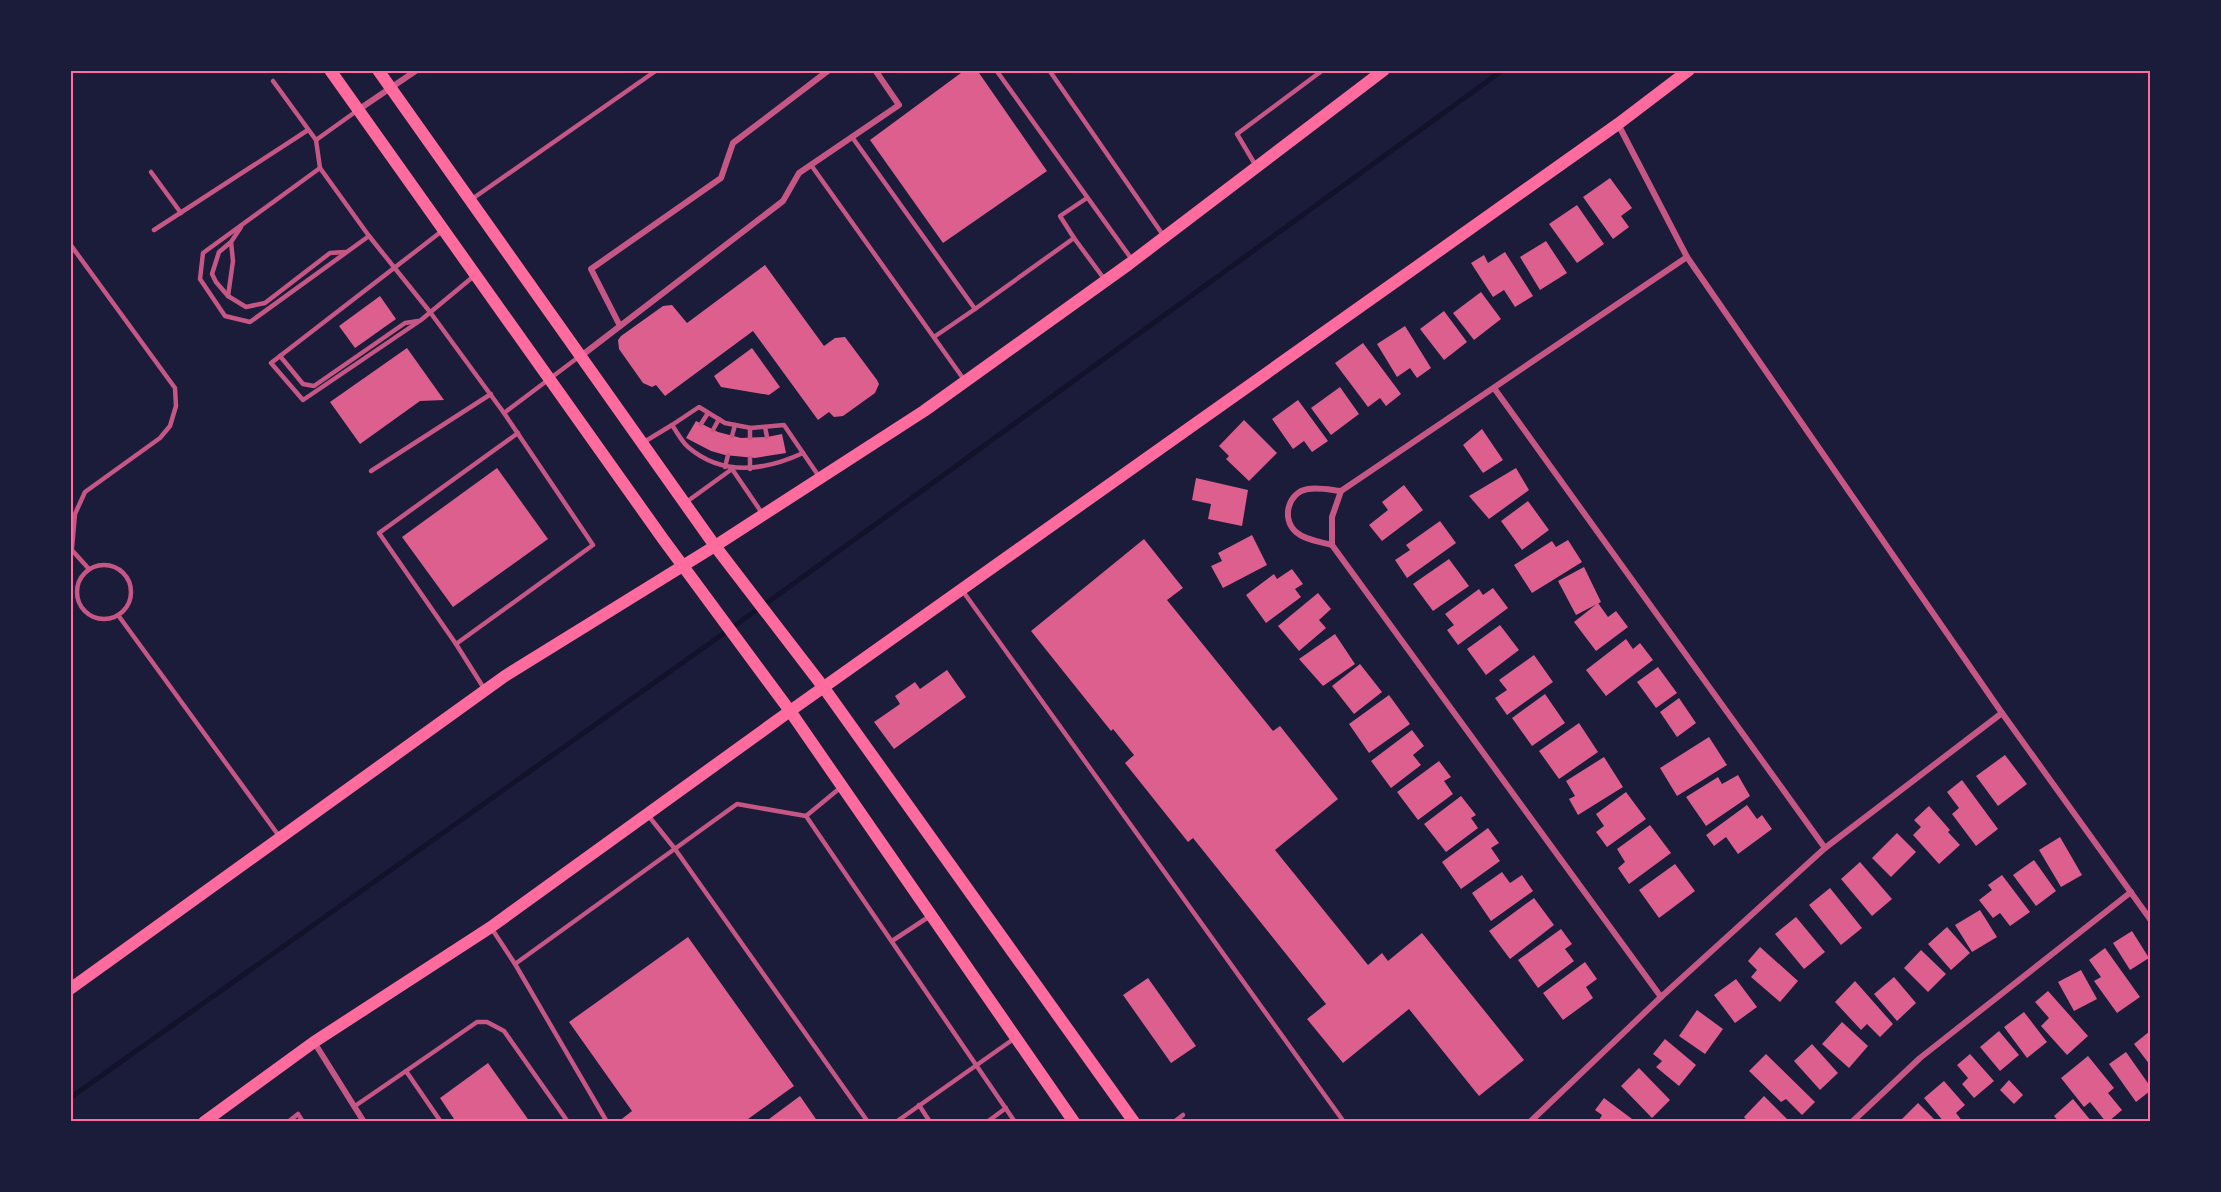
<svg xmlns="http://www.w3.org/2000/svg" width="2221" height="1192" font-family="Quicksand,sans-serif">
<rect width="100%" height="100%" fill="#1b1b3a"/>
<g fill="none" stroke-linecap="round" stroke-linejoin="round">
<polyline stroke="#12122b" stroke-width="5" points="70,1098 782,592 1503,70"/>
</g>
<g fill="#dd5f8e">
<polygon points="965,70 977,70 1047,171 943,243 870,140"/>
<polygon points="1610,178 1632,208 1621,216 1629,227 1613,239 1583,197"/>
<polygon points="1577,205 1604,244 1577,263 1549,224"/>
<polygon points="1546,241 1567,273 1540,290 1520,257"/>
<polygon points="1505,252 1533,296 1515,307 1504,290 1493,297 1471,263 1484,255 1488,263"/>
<polygon points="765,265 824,346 835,338 845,337 877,380 879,384 875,393 843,416 834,417 829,412 818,420 753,331 665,396 656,385 652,387 643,383 619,349 618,340 621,336 663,306 672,305 687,323"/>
<polygon points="1481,292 1501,319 1474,340 1453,313"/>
<polygon points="380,296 396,319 355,348 339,326"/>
<polygon points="1444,311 1467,342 1444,360 1420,329"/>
<polygon points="1405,326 1431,368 1417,378 1410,368 1397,377 1377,344"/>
<polygon points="1363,343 1401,394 1386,406 1380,398 1368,407 1335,363"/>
<polygon points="407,348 444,400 420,401 360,444 330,402"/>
<polygon points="752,348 780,387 769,395 721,387 714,376"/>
<polygon points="1340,387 1359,414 1331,435 1311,408"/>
<polygon points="1298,400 1328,441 1312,452 1304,441 1293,449 1272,419"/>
<polygon points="1244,420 1277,453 1249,481 1226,459 1229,456 1219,446"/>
<polygon points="696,421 718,432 741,438 767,437 782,434 786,453 755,458 725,455 711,451 686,438"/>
<polygon points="1482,429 1503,460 1483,473 1463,445"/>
<polygon points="497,468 548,539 453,607 402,537"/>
<polygon points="1516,468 1529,490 1489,519 1469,496"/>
<polygon points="1196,478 1248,490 1242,526 1208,519 1211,504 1192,500"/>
<polygon points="1404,485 1423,510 1382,541 1369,525 1388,510 1382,502"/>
<polygon points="1528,501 1549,530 1522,550 1501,521"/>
<polygon points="1440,521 1456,543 1407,578 1395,560 1410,550 1406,545"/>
<polygon points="1252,535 1267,565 1223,588 1211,566 1222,561 1218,553"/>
<polygon points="1144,539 1183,588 1167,600 1273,731 1280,726 1338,799 1275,850 1368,965 1382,953 1388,961 1422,933 1524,1060 1479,1096 1409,1009 1343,1063 1307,1019 1326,1004 1193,838 1188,842 1125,763 1134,755 1113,729 1111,731 1031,631"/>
<polygon points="1568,540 1582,562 1532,593 1514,565 1552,541 1556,547"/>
<polygon points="1449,559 1469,586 1433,611 1413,584"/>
<polygon points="1584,567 1601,602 1576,615 1558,581"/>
<polygon points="1292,569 1303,584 1295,589 1301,597 1266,623 1246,595 1274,574 1277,579"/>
<polygon points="1493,588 1508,608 1458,645 1447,630 1454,625 1445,614 1479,589 1483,595"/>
<polygon points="1318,593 1331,609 1319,620 1326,628 1299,651 1278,626"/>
<polygon points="1598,603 1608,617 1616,611 1628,627 1596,651 1574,622"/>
<polygon points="1500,625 1519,650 1486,675 1467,649"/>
<polygon points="1335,634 1355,664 1323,686 1299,659"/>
<polygon points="1626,639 1633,649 1640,643 1653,660 1606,696 1586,670"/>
<polygon points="1534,655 1553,682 1507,715 1495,698 1507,690 1499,680"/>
<polygon points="1360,664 1382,692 1354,714 1332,686"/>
<polygon points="1658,667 1677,693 1656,708 1637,682"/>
<polygon points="947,670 966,697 894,749 874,722 900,704 895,696 915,682 920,689"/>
<polygon points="1545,694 1565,723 1532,746 1512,718"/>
<polygon points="1389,695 1410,724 1369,753 1349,724"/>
<polygon points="1679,698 1696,723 1677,737 1660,712"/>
<polygon points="1579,723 1598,752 1559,779 1539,751"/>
<polygon points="1412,730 1424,746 1413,755 1421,765 1391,788 1371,761"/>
<polygon points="1709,737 1727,765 1677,796 1660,768"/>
<polygon points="2005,755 2027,784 1998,806 1976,776"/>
<polygon points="1604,757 1623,787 1578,815 1569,799 1575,796 1566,781"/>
<polygon points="1439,761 1451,777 1444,781 1453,794 1418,820 1397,792"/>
<polygon points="1738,775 1750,796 1706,826 1686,797 1718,777 1722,784"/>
<polygon points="1962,780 1998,829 1976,846 1952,814 1959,808 1947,792"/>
<polygon points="1626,792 1646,819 1607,847 1596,832 1604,826 1596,814"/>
<polygon points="1461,796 1476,815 1471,818 1478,828 1446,852 1424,824"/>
<polygon points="1747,805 1757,819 1762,815 1772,829 1738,854 1726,837 1714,846 1706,835"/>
<polygon points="1929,806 1950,830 1948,832 1960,845 1939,864 1913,835 1921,827 1914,820"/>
<polygon points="1650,825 1671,853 1629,884 1618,868 1625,862 1617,849"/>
<polygon points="1488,828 1499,843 1491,848 1500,861 1461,889 1442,862"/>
<polygon points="1897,833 1916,852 1891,877 1872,858"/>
<polygon points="2060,837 2082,875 2061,887 2039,850"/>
<polygon points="2034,860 2056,891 2036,906 2013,875"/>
<polygon points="1860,862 1892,899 1872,916 1841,879"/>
<polygon points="1675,864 1695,891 1659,918 1639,890"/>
<polygon points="1502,872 1510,883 1522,875 1533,891 1491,921 1472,893"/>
<polygon points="2002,875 2030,912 2010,926 2000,913 1993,918 1979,900 1992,890 1988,885"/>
<polygon points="1830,888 1862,928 1841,945 1809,905"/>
<polygon points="1534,898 1554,925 1510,959 1489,931"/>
<polygon points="1980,910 1997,937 1972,952 1955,925"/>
<polygon points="1796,917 1825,952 1804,969 1775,934"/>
<polygon points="1947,927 1970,953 1951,970 1928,944"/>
<polygon points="1561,929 1572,944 1565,949 1574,961 1538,988 1518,960"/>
<polygon points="2132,931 2149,958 2130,970 2113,943"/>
<polygon points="688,937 794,1086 744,1122 618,1122 632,1111 569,1022"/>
<polygon points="1760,947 1798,981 1780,1002 1751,977 1757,970 1748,961"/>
<polygon points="2105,948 2140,997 2117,1013 2094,981 2101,977 2089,960"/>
<polygon points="1921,950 1946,974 1928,992 1904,968"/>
<polygon points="1585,962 1597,979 1586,987 1593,998 1563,1020 1543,993"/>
<polygon points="2081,970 2097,999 2074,1011 2058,982"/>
<polygon points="1894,977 1916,1003 1897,1021 1874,994"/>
<polygon points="1148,978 1196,1046 1171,1063 1123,995"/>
<polygon points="1736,979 1757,1007 1735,1023 1714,995"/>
<polygon points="1855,981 1893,1024 1880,1037 1867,1024 1861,1030 1835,1002"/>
<polygon points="2048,991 2088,1036 2067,1055 2041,1026 2049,1018 2035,1002"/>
<polygon points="1697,1010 1723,1029 1705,1054 1679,1036"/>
<polygon points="2024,1012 2047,1042 2027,1058 2004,1027"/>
<polygon points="1842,1022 1868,1046 1849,1068 1822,1044"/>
<polygon points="1999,1031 2019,1055 2000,1071 1980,1047"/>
<polygon points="2150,1031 2150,1065 2134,1044"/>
<polygon points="1665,1039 1696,1065 1679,1086 1656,1067 1662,1061 1653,1054"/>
<polygon points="1812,1044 1838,1073 1820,1090 1794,1061"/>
<polygon points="2126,1052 2150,1086 2150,1091 2136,1102 2109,1064"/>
<polygon points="1766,1054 1815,1102 1802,1115 1786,1099 1781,1102 1749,1071"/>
<polygon points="1970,1054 1994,1081 1974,1098 1962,1084 1968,1078 1957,1065"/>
<polygon points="2088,1056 2114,1088 2108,1093 2122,1110 2108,1122 2106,1122 2090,1102 2084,1107 2061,1078"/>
<polygon points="488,1063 530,1122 456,1122 440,1098"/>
<polygon points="1639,1068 1670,1100 1652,1118 1621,1086"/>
<polygon points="2009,1080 2023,1095 2014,1104 2000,1090"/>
<polygon points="1944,1081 1965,1105 1956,1113 1963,1122 1944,1122 1924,1098"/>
<polygon points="800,1096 818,1122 765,1122"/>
<polygon points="1764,1096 1788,1120 1786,1122 1748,1122 1744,1117"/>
<polygon points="1604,1098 1636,1122 1598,1122 1602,1115 1595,1110"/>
<polygon points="2073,1099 2092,1122 2059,1122 2054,1116"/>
<polygon points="1918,1103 1937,1122 1899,1122"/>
</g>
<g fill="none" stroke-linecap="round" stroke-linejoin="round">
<g stroke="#c65784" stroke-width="4.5">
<polyline points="996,70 1133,261"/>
<polyline points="1049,70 1163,235"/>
<polyline points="273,81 316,140 358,110"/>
<polyline points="852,137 975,309 1074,238 1105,280"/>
<polyline points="316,140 320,168 369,236 430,312 504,413"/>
<polyline points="811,165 965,381"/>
<polyline points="1256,166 1237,134 1323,70"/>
<polyline points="320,168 203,253 200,279 225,316 250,322 369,236"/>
<polyline points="151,172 181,213"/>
<polyline points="472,199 657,70"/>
<polyline points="241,227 231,242 233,261 228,296 246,307 265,303 330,253 345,252"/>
<polyline points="154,230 308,130"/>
<polyline points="442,231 271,363 303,400 421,320 474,276"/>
<polyline points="1074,238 1060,216 1087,198"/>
<polyline points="70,244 175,388 176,406 170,426 160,438 85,492 75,514 72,548"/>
<polyline points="228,296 216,282 212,274 219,252 231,242"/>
<polyline points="934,337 975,309"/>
<polyline points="280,356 303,384 314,386 405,323 418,321"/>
<polyline points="701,424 708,413"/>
<polyline points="672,425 699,407 725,423 751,428 784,425 803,453"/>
<polyline points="765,427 767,437"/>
<polyline points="750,428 750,438"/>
<polyline points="713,430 719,419"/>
<polyline points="732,436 735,425"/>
<path d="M644 442 672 425C677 432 682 442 688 447 723 477 764 471 803 453L820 478"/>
<polyline points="750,458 750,469"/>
<polyline points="725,467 728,455"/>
<polyline points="371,471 491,394"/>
<polyline points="685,503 732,469 762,513"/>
<polyline points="70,548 89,569"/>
<circle cx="104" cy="592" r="27"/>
<polyline points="962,590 1344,1122"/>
<polyline points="118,615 279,836"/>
<polyline points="456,644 379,533 518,433"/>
<polyline points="485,690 456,644 593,545 504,413 580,356"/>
<polyline points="840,788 806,816 1015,1122"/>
<polyline points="647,814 675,849 868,1122"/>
<polyline points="492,929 515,964 607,1122"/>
<polyline points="892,941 930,916"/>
<polyline points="515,964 737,804 806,816"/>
<polyline points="406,1071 477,1022 487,1022 504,1031 568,1122"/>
<polyline points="919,1105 930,1122"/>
<polyline points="355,1106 406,1071 441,1122"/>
<polyline points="288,1122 298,1114 303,1122"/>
<polyline points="896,1122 1015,1038"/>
<polyline points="987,1122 1006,1108"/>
<polyline points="1174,1122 1183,1115"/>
</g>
<g stroke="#c65784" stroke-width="6">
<polyline points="358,110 417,70"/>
<polyline points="1618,124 1687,257 2002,713 2150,919"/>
<polyline points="620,326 591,269 721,178 733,143 829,70"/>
<polyline points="581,356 783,201 799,173 899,105 875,70"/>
<polyline points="1494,388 1825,848"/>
<path d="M1332 545C1321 542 1305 540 1296 532 1281 519 1288 492 1308 489 1319 487 1331 490 1341 491"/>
<polyline points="1661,997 1332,545 1332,517 1341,491 1687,257"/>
<polyline points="314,1042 364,1122"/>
<polyline points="1530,1122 1661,997 1825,848 2002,713"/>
<polyline points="1852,1122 1920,1058 2131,892"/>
</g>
<g stroke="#ff6b9d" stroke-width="12">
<polyline points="330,70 663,539 790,711 1074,1122"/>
<polyline points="378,70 715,546 824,688 1134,1122"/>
<polyline points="70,989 505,676 715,546 924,411 1129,264 1384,70"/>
<polyline points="204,1122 314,1042 491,927 790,711 1618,124 1689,70"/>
</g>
</g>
<rect width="2221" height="1192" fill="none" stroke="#1b1b3a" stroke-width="144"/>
<rect x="72" y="72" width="2077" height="1048" fill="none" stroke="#ff6b9d" stroke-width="2"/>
</svg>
